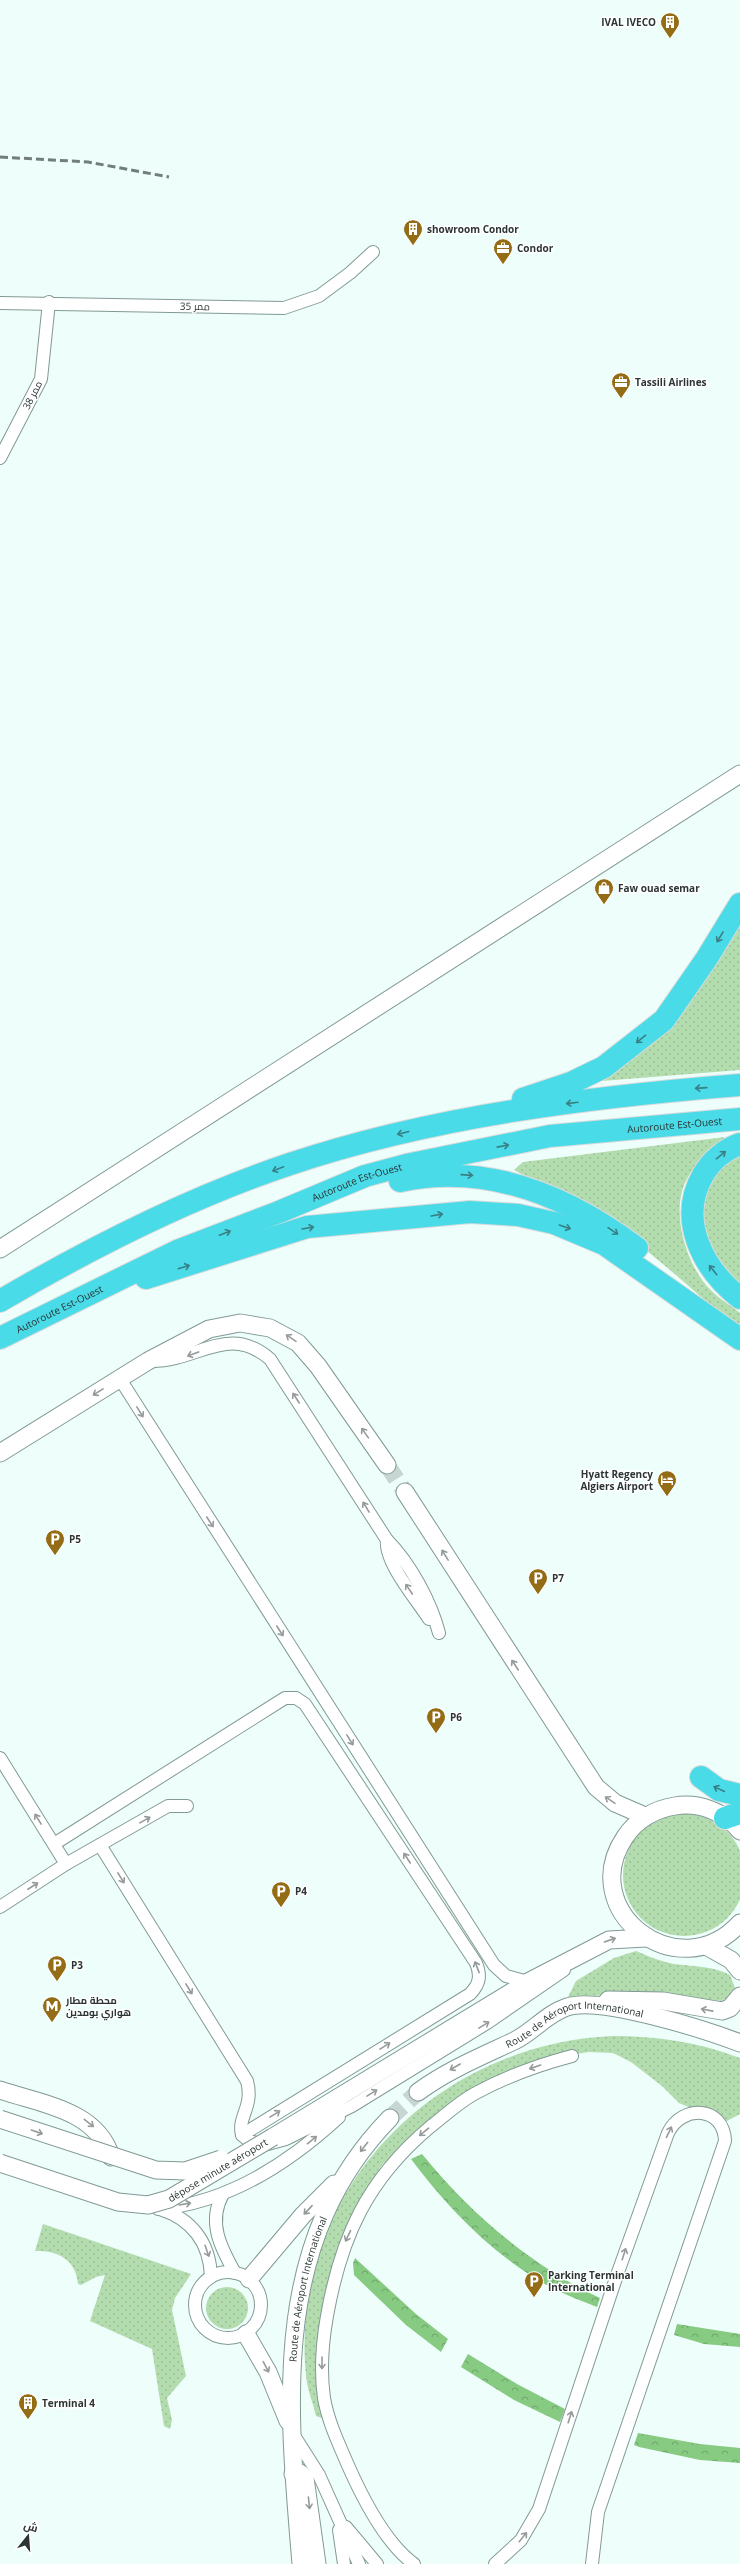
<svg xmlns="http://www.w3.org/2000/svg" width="740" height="2564" font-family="'Open Sans',Cairo,sans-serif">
<defs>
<pattern id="green-dots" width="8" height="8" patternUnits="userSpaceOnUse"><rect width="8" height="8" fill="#b3ddae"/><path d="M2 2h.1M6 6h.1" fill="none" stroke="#9abe96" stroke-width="1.8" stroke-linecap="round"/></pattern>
<pattern id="forest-crowns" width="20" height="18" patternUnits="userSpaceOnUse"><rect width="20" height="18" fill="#87ca82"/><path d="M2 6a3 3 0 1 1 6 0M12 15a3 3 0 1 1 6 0" fill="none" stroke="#6fa56b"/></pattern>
</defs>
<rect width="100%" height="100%" fill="#eefefb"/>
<g fill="url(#green-dots)">
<polygon points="740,919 740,1070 589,1082 632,1053"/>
<path d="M725 1137C712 1150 697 1161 688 1177 670 1207 684 1256 703 1281 712 1294 727 1303 740 1313V1332C700 1296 661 1260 617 1228 585 1205 548 1189 514 1170L523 1162Z"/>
<polygon points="740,1150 740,1295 705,1255 702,1187"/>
<circle cx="684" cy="1875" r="61"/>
<path d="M636 1951C652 1958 667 1964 684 1965 701 1967 714 1967 730 1975L735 1988 731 1997 721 2001 615 1994 567 1999 576 1981 614 1958Z"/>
<path d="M612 2036C657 2036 698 2042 740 2058V2114L725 2122 679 2103 662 2086 631 2062 613 2053 589 2052 550 2058 512 2069 440 2110 382 2165 363 2194 349 2227 320 2356 322 2418 316 2416C313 2403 307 2389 306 2375 288 2193 434 2044 612 2036Z"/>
<path d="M43 2224 191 2274 175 2298 172 2310 186 2376 167 2398 172 2420 170 2429 164 2426 152 2349 90 2321 105 2275 96 2277 81 2285 78 2284C76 2260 58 2250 35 2251Z"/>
<circle cx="227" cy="2308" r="21"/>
</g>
<g fill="url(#forest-crowns)">
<path d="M422 2154C470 2213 530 2265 600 2298L597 2307C582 2301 566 2295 552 2288 494 2256 450 2211 411 2159Z"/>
<polygon points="355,2258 416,2314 448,2339 441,2352 406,2325 354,2275 353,2263"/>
<polygon points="677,2324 740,2334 740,2347 704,2344 674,2335"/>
<polygon points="468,2354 517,2384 565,2409 560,2422 514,2400 461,2367"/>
<polygon points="638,2433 700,2444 740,2448 740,2463 700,2460 639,2447 634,2445"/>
</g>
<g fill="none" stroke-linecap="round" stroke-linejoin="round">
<g stroke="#c7d6d3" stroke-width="17" stroke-dasharray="17 8" stroke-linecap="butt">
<polyline points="387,1465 405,1492"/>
<polyline points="390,2118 418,2092"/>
</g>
<g stroke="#819a96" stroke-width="14">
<g id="minor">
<polyline points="0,303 284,308 319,296 350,273 373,252"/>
<polyline points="0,458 41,379 49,302"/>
<path d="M152 1361C199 1361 228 1323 270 1359L387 1540C410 1563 431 1602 439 1633"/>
<polyline points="120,1379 494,1965 506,1976 528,1982"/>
<path d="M387 1540C384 1562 417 1600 429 1619"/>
<polyline points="0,1758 66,1864"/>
<path d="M54 1844 285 1698H296L305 1704 476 1963C481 1975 480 1984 470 1994L242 2135"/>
<path d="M100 1845 247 2081C254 2107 237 2117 242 2135L249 2141 264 2145 286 2139 352 2106 487 2023 564 1970"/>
<polyline points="0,1907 66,1864 168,1806 187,1806"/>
<path d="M223 2194C207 2222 221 2248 235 2273"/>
<path d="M158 2209C228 2203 289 2163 339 2117"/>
<path d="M160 2209C192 2219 210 2243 211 2277"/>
<circle cx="228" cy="2305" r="33"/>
<polyline points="293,2434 319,2475 359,2564"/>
<polyline points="346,2527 377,2564"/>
<polyline points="339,2530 344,2564"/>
<path d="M414 2564C385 2543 361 2495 347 2463 338 2442 328 2421 324 2398 320 2370 322 2344 327 2316 341 2237 367 2180 430 2127 444 2116 458 2103 474 2094 505 2077 538 2065 572 2056"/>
<path d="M495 2564 521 2540 539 2509 617 2275 668 2133C682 2104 724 2106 725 2141L598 2512 592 2564"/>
</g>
</g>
<g stroke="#819a96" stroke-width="19">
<g id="secondary">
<polyline points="0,1249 740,774"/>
<polyline points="0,1453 148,1361 209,1329 240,1323 270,1328 298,1343 318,1366 387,1465"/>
<polyline points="405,1492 596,1787 615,1803 645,1816"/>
<path d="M740 1831C725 1812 699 1802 675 1806 655 1809 636 1820 625 1837 575 1911 679 1990 740 1923"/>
<polyline points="706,1946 731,1960 740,1971"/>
<polyline points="608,2000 663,2001 722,2011 730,2008 740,1996"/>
<path d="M0 2090C41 2104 97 2110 111 2157"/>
<path id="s1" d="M418 2092C448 2070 480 2057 514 2041 533 2032 546 2014 567 2007 600 1996 706 2030 740 2043"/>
<polyline points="273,2137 528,1982 609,1940 646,1938"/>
<polyline points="249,2279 303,2215 334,2184"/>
<polyline points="246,2334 268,2372 288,2421"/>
<polyline points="293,2474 300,2473 305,2478 317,2564"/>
<path id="s2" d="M301 2564C288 2406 269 2242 390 2118"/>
</g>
</g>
<g stroke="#d9dbda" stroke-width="24">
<g id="motorway">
<polyline points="523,1099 571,1083 604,1067 664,1020 707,958 740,904"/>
<path d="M740 1144C725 1149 711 1161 703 1175 677 1220 703 1269 740 1298"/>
<path d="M400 1181C488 1162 568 1196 637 1248"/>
<polyline points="146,1278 307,1227 470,1212 518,1215 554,1223 604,1244 740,1339"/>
<path d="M0 1301C92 1247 188 1198 290 1164 434 1116 589 1097 740 1085"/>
<path id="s3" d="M0 1338 177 1251 279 1212 365 1176 406 1165 550 1136 740 1119"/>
<polyline points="701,1777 719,1790 740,1795"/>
<polyline points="725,1818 740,1813"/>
</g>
</g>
<use href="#minor" stroke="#fff" stroke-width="12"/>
<use href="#secondary" stroke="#fff" stroke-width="17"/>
<use href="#motorway" stroke="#49dbe8" stroke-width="22"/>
<polyline stroke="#727e7c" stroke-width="3" stroke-dasharray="8 4" stroke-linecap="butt" points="0,157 88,162 169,177"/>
<g stroke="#819a96" stroke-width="19" stroke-linecap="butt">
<g id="secondary-bridge">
<polyline points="0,2119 156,2170 185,2171 221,2159"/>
<path id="s4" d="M0 2163 118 2202 148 2205 169 2199 273 2137"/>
</g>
</g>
<use href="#secondary-bridge" stroke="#fff" stroke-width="17"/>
</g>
<defs><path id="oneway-shaft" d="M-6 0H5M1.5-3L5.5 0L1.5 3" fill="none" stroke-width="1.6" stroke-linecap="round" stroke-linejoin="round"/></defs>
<g stroke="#388085">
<use href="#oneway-shaft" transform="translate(720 937) rotate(121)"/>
<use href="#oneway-shaft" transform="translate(641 1039) rotate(141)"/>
<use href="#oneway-shaft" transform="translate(701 1088) rotate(176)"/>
<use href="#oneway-shaft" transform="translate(572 1103) rotate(173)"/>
<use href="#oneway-shaft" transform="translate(403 1133) rotate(166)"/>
<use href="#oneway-shaft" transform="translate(503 1146) rotate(-11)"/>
<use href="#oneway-shaft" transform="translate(721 1155) rotate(-39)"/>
<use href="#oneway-shaft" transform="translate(278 1169) rotate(159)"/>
<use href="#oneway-shaft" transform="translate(467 1175) rotate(4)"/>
<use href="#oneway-shaft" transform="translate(437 1215) rotate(-10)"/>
<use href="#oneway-shaft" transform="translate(565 1227) rotate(19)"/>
<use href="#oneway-shaft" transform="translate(308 1228) rotate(-10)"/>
<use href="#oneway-shaft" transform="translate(613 1231) rotate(34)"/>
<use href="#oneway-shaft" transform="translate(225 1233) rotate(-21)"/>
<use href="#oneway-shaft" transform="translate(184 1267) rotate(-17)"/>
<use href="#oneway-shaft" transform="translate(713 1270) rotate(-129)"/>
<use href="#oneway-shaft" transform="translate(719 1789) rotate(-155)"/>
</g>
<g stroke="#959a9a">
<use href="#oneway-shaft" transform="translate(291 1338) rotate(-146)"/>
<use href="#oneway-shaft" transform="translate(193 1354) rotate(160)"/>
<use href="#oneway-shaft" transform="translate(98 1392) rotate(148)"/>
<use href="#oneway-shaft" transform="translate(296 1398) rotate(-123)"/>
<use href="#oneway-shaft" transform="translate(140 1412) rotate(58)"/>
<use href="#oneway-shaft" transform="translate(365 1433) rotate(-125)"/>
<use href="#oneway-shaft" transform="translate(366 1507) rotate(-122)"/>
<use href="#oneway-shaft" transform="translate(210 1522) rotate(57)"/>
<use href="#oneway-shaft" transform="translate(445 1555) rotate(-122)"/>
<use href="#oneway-shaft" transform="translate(409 1589) rotate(-124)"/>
<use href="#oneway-shaft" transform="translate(280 1631) rotate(57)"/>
<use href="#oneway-shaft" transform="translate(515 1665) rotate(-123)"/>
<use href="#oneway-shaft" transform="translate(350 1740) rotate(58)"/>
<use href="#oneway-shaft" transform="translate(610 1800) rotate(-146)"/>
<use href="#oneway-shaft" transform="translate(38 1819) rotate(-122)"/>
<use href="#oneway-shaft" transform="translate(145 1820) rotate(-29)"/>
<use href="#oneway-shaft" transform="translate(407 1858) rotate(-123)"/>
<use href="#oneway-shaft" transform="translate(121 1878) rotate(58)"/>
<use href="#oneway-shaft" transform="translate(33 1886) rotate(-33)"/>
<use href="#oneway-shaft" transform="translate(610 1940) rotate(-19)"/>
<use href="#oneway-shaft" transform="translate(477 1967) rotate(-111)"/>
<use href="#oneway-shaft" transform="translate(189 1989) rotate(58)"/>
<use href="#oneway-shaft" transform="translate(707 2010) rotate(-169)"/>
<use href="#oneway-shaft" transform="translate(484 2025) rotate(-31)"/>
<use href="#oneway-shaft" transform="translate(385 2046) rotate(-32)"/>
<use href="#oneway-shaft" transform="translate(455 2067) rotate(150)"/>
<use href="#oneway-shaft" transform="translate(535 2067) rotate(161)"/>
<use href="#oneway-shaft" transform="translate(372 2093) rotate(-32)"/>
<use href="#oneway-shaft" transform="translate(275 2114) rotate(-32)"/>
<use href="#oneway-shaft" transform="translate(89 2123) rotate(38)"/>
<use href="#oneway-shaft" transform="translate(37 2132) rotate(19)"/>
<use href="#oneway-shaft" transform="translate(424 2132) rotate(140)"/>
<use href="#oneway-shaft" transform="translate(669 2132) rotate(-65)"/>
<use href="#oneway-shaft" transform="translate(312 2140) rotate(-39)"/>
<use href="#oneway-shaft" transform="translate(364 2147) rotate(128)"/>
<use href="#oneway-shaft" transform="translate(185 2204) rotate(-10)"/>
<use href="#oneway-shaft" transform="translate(308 2210) rotate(133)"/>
<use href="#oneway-shaft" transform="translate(348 2236) rotate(115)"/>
<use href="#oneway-shaft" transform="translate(207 2251) rotate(71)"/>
<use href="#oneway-shaft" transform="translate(624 2254) rotate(-72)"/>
<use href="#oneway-shaft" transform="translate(322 2363) rotate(90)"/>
<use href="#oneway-shaft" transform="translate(266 2367) rotate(62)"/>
<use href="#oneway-shaft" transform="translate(570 2417) rotate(-72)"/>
<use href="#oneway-shaft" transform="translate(309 2503) rotate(84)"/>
<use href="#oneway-shaft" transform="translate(523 2537) rotate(-51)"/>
</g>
<defs>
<g id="building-pin" transform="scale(1)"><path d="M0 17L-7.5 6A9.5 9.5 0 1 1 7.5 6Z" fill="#946c15" stroke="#fff"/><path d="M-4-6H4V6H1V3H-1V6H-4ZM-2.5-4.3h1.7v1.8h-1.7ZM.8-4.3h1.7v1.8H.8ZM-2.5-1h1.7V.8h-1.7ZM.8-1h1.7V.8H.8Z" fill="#fff"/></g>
<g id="office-pin" transform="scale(1)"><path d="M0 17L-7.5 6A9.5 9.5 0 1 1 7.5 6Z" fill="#946c15" stroke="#fff"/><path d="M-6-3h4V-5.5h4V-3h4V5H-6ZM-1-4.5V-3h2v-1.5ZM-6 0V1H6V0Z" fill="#fff"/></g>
<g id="shop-pin" transform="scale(1)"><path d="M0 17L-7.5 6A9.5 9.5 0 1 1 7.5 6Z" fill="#946c15" stroke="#fff"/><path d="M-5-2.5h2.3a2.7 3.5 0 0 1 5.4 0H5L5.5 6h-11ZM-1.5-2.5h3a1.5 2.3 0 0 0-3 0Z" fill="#fff"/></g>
<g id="hotel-pin" transform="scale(1)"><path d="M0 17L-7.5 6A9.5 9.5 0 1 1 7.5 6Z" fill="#946c15" stroke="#fff"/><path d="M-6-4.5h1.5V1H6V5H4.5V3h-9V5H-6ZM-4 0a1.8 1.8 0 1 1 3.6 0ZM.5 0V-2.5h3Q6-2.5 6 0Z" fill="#fff"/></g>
<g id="parking-pin" transform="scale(1)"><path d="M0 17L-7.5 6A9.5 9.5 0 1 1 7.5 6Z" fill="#946c15" stroke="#fff"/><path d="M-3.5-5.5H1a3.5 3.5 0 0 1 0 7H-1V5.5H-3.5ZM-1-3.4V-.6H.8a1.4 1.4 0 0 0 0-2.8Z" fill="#fff"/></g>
<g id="metro-pin" transform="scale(1)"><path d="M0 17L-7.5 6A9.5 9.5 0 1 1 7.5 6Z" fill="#946c15" stroke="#fff"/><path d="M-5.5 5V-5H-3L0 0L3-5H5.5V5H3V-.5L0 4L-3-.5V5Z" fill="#fff"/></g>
</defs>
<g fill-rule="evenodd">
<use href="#building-pin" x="670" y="22"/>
<use href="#building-pin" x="413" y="229"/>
<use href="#office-pin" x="503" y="248"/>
<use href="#office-pin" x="621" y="382"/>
<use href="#shop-pin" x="604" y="888"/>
<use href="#hotel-pin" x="667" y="1480"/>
<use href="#parking-pin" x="55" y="1539"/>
<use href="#parking-pin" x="538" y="1578"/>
<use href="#parking-pin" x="436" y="1717"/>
<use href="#parking-pin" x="281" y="1891"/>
<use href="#parking-pin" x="57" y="1965"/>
<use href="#metro-pin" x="52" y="2006"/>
<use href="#parking-pin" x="534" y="2281"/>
<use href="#building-pin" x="28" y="2403"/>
</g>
<g text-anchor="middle" stroke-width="3" stroke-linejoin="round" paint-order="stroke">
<g font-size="10" font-weight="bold" fill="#2b3534" stroke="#fff" text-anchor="start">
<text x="656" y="26" text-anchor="end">IVAL IVECO</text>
<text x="427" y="233">showroom Condor</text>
<text x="517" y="252">Condor</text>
<text x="635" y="386">Tassili Airlines</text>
<text x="618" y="892">Faw ouad semar</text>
<text x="653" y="1478" text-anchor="end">Hyatt Regency<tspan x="653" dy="12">Algiers Airport</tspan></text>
<text x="69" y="1543">P5</text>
<text x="552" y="1582">P7</text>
<text x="450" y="1721">P6</text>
<text x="295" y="1895">P4</text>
<text x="71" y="1969">P3</text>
<text x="66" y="2004">محطة مطار<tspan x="66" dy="12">هواري بومدين</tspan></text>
<text x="548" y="2279">Parking Terminal<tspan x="548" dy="12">International</tspan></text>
<text x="42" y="2407">Terminal 4</text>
</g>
<g font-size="10" fill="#2b3534" stroke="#fff">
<text transform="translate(195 306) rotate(1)" y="4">ممر 35</text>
<text transform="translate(32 395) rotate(-63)" y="4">ممر 38</text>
<text dy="4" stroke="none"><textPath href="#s3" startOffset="714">Autoroute Est-Ouest</textPath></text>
<text dy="4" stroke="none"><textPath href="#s3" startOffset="390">Autoroute Est-Ouest</textPath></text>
<text dy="4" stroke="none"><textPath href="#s3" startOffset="66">Autoroute Est-Ouest</textPath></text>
<text dy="4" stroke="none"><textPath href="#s1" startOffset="175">Route de Aéroport International</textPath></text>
<text dy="4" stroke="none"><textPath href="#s4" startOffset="233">dépose minute aéroport</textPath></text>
<text dy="4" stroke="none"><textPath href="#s2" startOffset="277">Route de Aéroport International</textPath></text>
</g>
</g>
<g transform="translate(28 2536) rotate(17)" stroke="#ffffff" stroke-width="3" paint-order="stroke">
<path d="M0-3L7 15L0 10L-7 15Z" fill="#2b3534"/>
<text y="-6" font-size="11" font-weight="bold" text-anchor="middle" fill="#2b3534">ش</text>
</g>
</svg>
